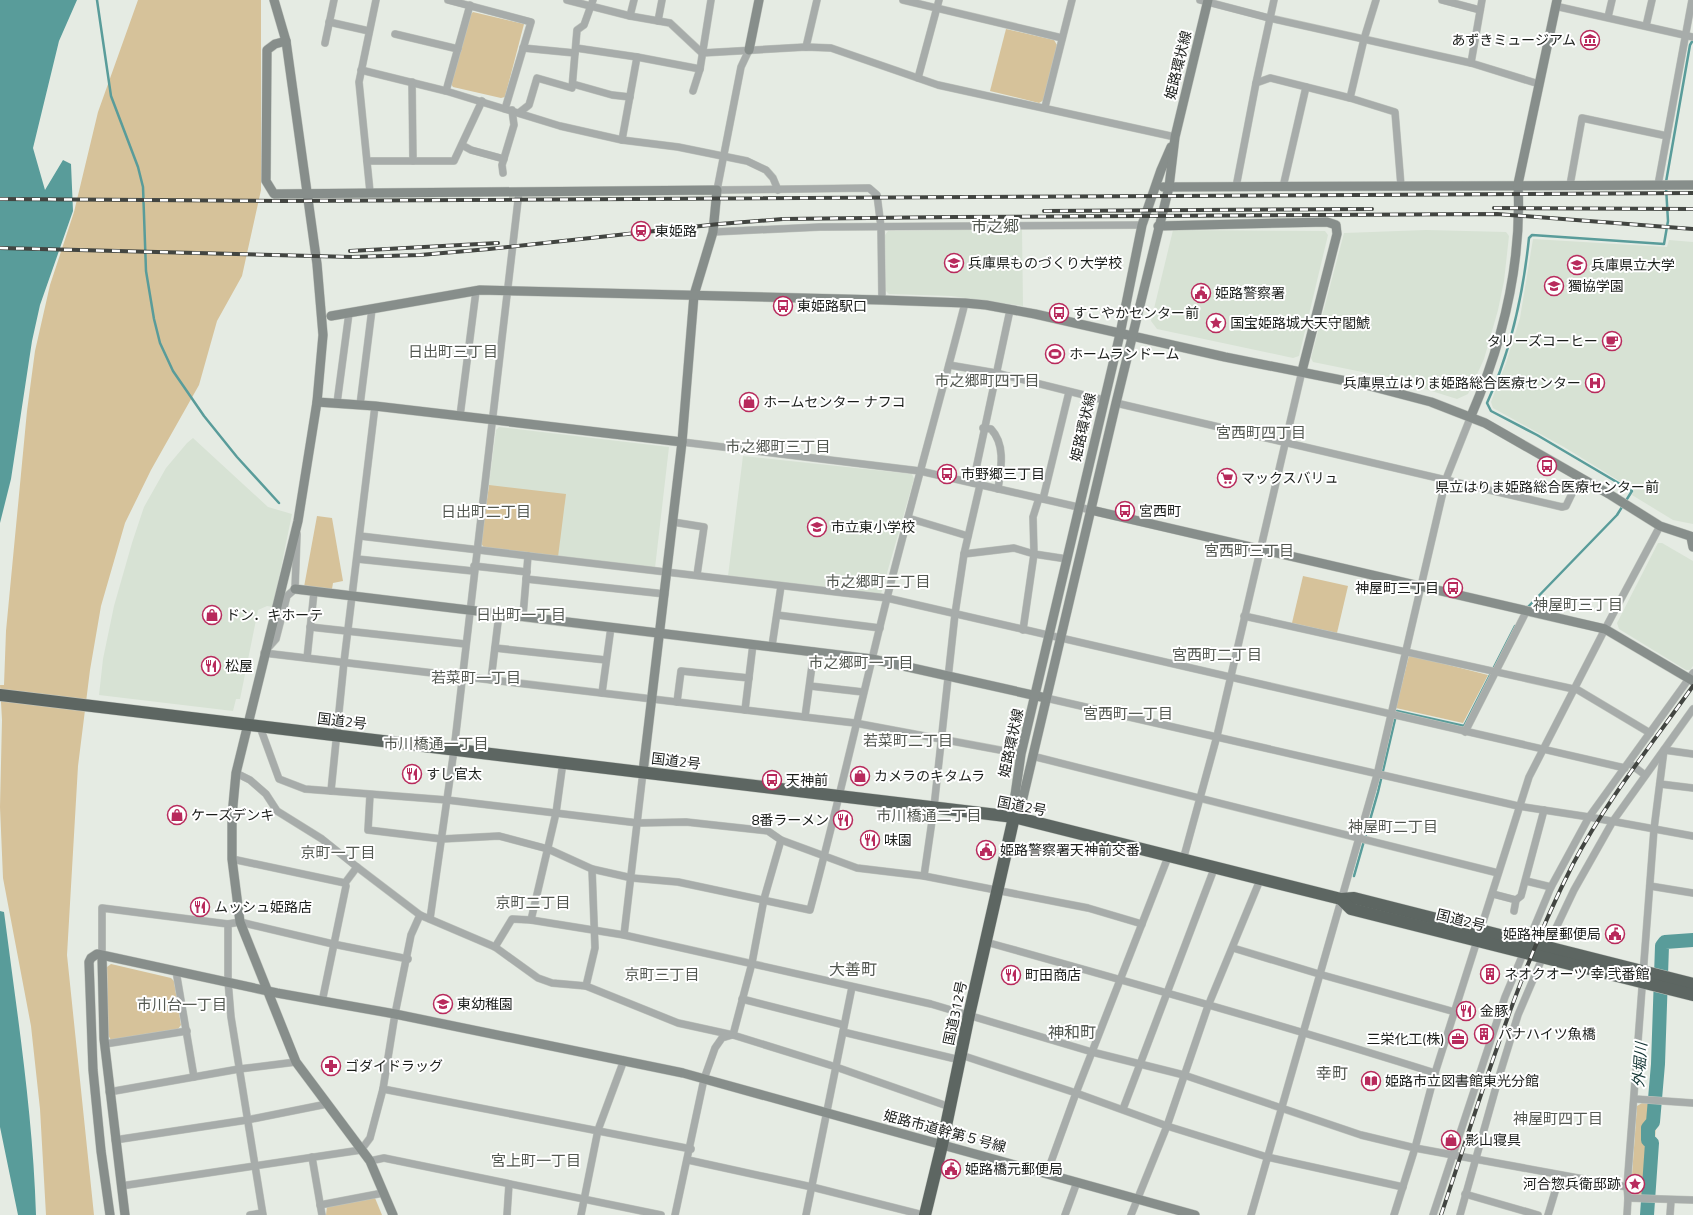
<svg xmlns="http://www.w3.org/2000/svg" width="1693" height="1215" font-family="'Titillium Web','Noto Sans JP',sans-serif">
<rect width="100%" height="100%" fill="#e5ebe3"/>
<g fill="#d7e2d4">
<polygon points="1022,229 1023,306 951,296 889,294 886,291 885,235 888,231"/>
<polygon points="1173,230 1325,231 1328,235 1299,356 1293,358 1157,329 1151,321"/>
<polygon points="1426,230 1506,232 1509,236 1504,281 1498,310 1484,359 1468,394 1457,399 1387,377 1313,362 1311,358 1344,233"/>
<polygon points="1533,239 1667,247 1669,240 1693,242 1693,524 1673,520 1632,495 1634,490 1564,447 1493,408 1491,402 1506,363 1520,318"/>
<polygon points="499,427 669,447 655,568 558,557 489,485 496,430"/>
<polygon points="193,438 268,507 292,514 273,607 267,606 258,610 240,699 236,699 233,711 99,695 103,659 114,606 132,543 144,507 166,468 187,443"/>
<polygon points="743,456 912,474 914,479 881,594 728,576"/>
<polygon points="1658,543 1662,543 1693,561 1693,666 1690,670 1686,670 1619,629 1617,623"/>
</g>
<g fill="#d6c29a">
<polygon points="138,0 261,0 261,190 242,276 217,321 199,385 151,470 125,523 101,606 90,670 78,766 67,955 94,1215 46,1215 40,1109 31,1026 3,878 0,807 2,720 0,685 4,685 6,631 27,411 35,351 50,285 74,212 98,112"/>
<polygon points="473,12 524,24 505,97 501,98 453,87 451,84 470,15"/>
<polygon points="1006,29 1054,40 1057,45 1044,100 1039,103 990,91"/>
<polygon points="489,485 566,494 558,557 484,548 481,543"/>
<polygon points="317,516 332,518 343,581 333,583 332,589 304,587"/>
<polygon points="1303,576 1348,586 1337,633 1292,623"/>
<polygon points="1409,655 1488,675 1463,723 1396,708"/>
<polygon points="111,964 171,978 174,981 181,1025 178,1029 111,1040 108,1035 107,967"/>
<polygon points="1642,1103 1657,1104 1652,1196 1637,1195 1631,1189 1637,1106"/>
<polygon points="375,1198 382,1215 326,1215 327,1206"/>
</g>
<g fill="#599c9a">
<polygon points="0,0 77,0 59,41 33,148 45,190 63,160 71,164 73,211 40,305 32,341 11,479 0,523"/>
<path d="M0 911 4 912C17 1013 33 1114 36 1215H18L0 1127Z"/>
</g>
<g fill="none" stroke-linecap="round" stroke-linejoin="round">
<g stroke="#599c9a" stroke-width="2.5">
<polyline points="97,0 111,96 138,167 143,187 146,271 154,319 160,343 173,371 204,416 237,457 279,503"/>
<polyline points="1666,182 1690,45 1693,40"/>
<path d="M1526 609 1617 515 1632 491 1537 435 1491 411 1487 403C1511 351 1523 295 1529 238L1532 235 1664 244 1668 221 1666 187"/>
<polyline points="1354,876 1378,792 1397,711 1464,726 1515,626"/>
</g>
<polyline stroke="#599c9a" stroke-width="14" points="1647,1215 1652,1143 1648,1140 1648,1128 1653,1122 1658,1064 1662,946 1665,942 1693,940"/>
<g stroke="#c1c6bf" stroke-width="8">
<g id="street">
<polyline points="448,0 531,22 505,109"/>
<polyline points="567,0 630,16 670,23 702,53 806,47 831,48 938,85 1175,137"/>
<polyline points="903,0 1062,38"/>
<polyline points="1200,0 1269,18 1471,63 1539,84"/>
<polyline points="1376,0 1364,39 1350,98 1395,112 1401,186"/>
<polyline points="1442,0 1480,10"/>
<polyline points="1555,6 1693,37"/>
<polyline points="630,16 634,0"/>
<polyline points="1608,17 1612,0"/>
<polyline points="658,21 662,0"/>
<polyline points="329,22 369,31"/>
<polyline points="1646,26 1652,0"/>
<polyline points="395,34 458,49"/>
<polyline points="325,43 334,0"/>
<polyline points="806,47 817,0"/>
<polyline points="523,48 575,53"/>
<polyline points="576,48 637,57 700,69"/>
<polyline points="749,50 741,67 717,190 869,188 877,195 881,227 882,300"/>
<polyline points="1471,63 1482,0"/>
<polyline points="361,70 446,91 560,126 622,140 678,147 747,161 766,170 773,178 778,190"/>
<polyline points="918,78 939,0"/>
<polyline points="412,82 413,161"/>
<polyline points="1256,83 1274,0"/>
<polyline points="573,84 612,95 630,97"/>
<polyline points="446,91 470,5"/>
<polyline points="693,91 700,69 711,0"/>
<polyline points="1045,107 1072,0"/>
<polyline points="520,112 529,105 537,78 572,88 577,30 584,25 593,0"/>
<polyline points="622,140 637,57"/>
<polyline points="462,145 471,150 504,159"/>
<polyline points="367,161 454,161 482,101"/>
<polyline points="503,173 502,165 514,125 512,110"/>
<polyline points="1570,185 1582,118 1667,136"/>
<polyline points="1658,185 1692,0"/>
<polyline points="1236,187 1256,83 1270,78 1350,98"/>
<polyline points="1283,187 1306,87"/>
<polyline points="370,192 359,82 376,0"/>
<polyline points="713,232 820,227 1142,225"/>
<polyline points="949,365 996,373 1104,400"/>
<polyline points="337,403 349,313"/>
<polyline points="1116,403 1562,507 1566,506 1580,477"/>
<polyline points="360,405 372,309"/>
<polyline points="460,416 476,291"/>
<path d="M983 428 991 429C1006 445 1001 469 998 489"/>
<polyline points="682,442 920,471 1091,510"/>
<polyline points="973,483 1010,310"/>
<polyline points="1043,499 1069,392"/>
<polyline points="908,518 968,536"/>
<polyline points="673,522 704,527 697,575"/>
<polyline points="360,536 887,598 1625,768"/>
<polyline points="964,554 1014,548 1034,554 1067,559"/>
<polyline points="357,559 473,571"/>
<polyline points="474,566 527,572"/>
<polyline points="526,579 665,594"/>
<polyline points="777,615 880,628"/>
<polyline points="523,616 528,556"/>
<polyline points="1244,616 1578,690 1650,733"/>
<polyline points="310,627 465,644"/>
<polyline points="1023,630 1034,554 1033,517 1039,498"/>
<polyline points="772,646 781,586"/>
<polyline points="495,648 606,660"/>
<polyline points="267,649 276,639 287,596 295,589 297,534"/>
<polyline points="264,653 855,723 1021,754"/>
<polyline points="307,658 314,592"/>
<polyline points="491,680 499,614"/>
<polyline points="810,686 863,692"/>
<polyline points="602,693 611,627"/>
<polyline points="1046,698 1518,806 1589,817 1693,836"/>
<polyline points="677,702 681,671 749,678"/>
<polyline points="745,710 753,644"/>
<polyline points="805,717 814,651"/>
<polyline points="260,727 279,779 305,789 447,800 638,823 686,822 768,831 781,840 857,868 924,876 1088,908 1142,924"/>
<polyline points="1465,732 1527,610"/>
<polyline points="1032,756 1498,873"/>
<polyline points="1629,763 1645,775"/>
<polyline points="236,773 250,780 266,794 277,811 322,839 357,867 420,915 495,947 538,978 552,983 586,986 678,1023 733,1035 836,1067 950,1107"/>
<polyline points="1660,784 1693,788"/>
<polyline points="331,791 344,662 375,406"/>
<path d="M370 795 368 830 442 839 499 836 548 849 592 869 632 878 678 882 810 910C838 806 861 702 887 598 912 499 940 401 965 303"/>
<polyline points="232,859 345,883"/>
<polyline points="1183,860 1217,736 1302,371"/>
<polyline points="924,876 934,807 955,614 964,554 980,485"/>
<polyline points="1526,881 1551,887"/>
<polyline points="1650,886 1693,893"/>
<polyline points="1493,894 1516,900 1514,911"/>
<polyline points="1516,900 1521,896 1544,810"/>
<polyline points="430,919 454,750 519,192"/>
<polyline points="531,920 556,813 563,762"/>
<polyline points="228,924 228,981 231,1017 263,1215"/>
<polyline points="624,935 643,772"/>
<path d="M986 942C1136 984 1286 1026 1435 1073"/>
<polyline points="495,947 512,919 531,920 624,935 931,1004 1092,1052 1184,1075 1361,1135 1415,1148 1627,1187"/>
<polyline points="1233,948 1319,974 1455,1012"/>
<polyline points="102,956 102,908 228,924 240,922 333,944 408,959"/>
<polyline points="176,971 194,1077"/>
<polyline points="586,986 595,948 592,869"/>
<polyline points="742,999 844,1025"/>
<polyline points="322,1002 346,886 345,883 357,867"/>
<polyline points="843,1032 960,1060"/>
<polyline points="733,1035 752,963 764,899 781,840"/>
<polyline points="105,1044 187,1031"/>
<polyline points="961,1055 1076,1093 1167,1126 1267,1157 1403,1187"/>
<polyline points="383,1089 691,1149"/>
<polyline points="109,1092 239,1069 296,1062"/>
<polyline points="1635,1099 1693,1103"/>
<polyline points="1123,1109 1214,869"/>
<polyline points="115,1140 247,1120 327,1104"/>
<polyline points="312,1157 322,1215"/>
<polyline points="688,1160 812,1187 923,1215"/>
<polyline points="370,1161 384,1158 661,1215"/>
<polyline points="1047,1173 1076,1093 1168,857"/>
<polyline points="121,1186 361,1150 370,1138 383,1089 395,1014 411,935 420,915"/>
<polyline points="1465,1194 1538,1215"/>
<polyline points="1628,1198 1693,1200"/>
<polyline points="320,1205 383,1193"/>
<polyline points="250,1215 262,1213"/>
<polyline points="507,1215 509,1184"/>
<polyline points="581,1215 598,1130 624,1060"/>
<polyline points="675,1215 704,1079 715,1048 722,1038 732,1035"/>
<polyline points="806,1215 852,987"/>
<polyline points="1065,1215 1077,1182"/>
<polyline points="1131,1215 1167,1126 1208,1006 1260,880"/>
<polyline points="1251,1215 1377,775 1446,479 1471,416"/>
<polyline points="1394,1215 1415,1148 1435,1073 1529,777 1605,629 1660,526"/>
<polyline points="1433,1215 1505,997 1551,887 1589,817 1693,673"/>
<polyline points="1460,1215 1498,1080 1518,1015 1547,947 1574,890 1613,821 1693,709"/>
<polyline points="1548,1215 1560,1175"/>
<polyline points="1627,1215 1628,1198 1627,1187 1654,829 1664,750 1693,754"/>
<polyline points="1670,1215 1671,1201"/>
</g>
</g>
<g stroke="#c1c6bf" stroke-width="10">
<g id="secondary">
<polyline points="274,0 286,41 317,264 323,335 317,402 298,521 236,773 232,816 232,859 240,922 296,1062 370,1161 393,1215"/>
<polyline points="286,41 275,44 267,50 266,181 274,194 717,190 713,232 694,295 682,442 643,772"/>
<polyline points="749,50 759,0"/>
<polyline points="1163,187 1693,185"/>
<polyline points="1158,226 1327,222 1336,225 1337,234 1302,371"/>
<polyline points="331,316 480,290 882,300 965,303 986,305 1035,314 1225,357 1366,385 1431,402 1485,423 1609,494 1660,526 1693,537"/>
<polyline points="317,402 375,406 682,442"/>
<path d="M1471 416C1502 344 1522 263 1518 184L1557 0"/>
<polyline points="1091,510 1605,629 1693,681"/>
<polyline points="1691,537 1693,547"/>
<polyline points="295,589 872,659 1046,698"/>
<polyline points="1014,815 1014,802 1021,754 1120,334 1142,225 1161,170 1171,147"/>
<polyline points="1014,817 1022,802 1116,403 1169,187 1175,137 1208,0"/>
<polyline points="102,956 104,1039 125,1215"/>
<polyline points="110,1215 101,1151 93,1070 89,962 91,958 97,954 277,993 395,1014 683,1073 1195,1215"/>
</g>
</g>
<g stroke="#c1c6bf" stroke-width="13">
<g id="highway">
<polyline points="0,695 1014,817 1341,899 1354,898 1693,984"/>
<polyline points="1341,899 1351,909 1693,995"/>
<polyline points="925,1215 942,1145 969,1015 1014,817"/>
</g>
</g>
<use href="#street" stroke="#a7acaa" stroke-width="7"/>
<use href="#secondary" stroke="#878e8b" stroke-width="9"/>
<use href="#highway" stroke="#5d6662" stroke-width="12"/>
<g stroke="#424541" stroke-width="4">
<g id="rail">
<polyline points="0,199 282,201 1693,193"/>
<polyline points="1494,208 1693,209"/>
<polyline points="1044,211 1372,209"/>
<polyline points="0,248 352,257 420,255 489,249 719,224 783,219 954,217 1497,214 1693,229"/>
<polyline points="350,251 498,243"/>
<path d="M1441 1215C1481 1097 1516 976 1573 864 1606 801 1652 744 1693 686"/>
</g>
</g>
<use href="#rail" stroke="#fff" stroke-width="2.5" stroke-dasharray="8" stroke-linecap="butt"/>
</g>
<defs>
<g id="museum-ring" transform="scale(1)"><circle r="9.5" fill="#fff" stroke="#b82a5c" stroke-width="1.5"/><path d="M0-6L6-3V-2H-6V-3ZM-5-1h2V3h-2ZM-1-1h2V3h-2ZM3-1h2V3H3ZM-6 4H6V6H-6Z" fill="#b82a5c"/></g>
<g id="station-ring" transform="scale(1)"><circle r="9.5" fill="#fff" stroke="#b82a5c" stroke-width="1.5"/><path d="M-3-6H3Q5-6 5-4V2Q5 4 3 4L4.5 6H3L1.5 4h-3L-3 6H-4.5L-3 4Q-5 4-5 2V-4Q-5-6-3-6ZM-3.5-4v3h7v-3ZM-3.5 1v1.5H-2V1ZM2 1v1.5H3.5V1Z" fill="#b82a5c"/></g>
<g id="university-ring" transform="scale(1)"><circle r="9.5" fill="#fff" stroke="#b82a5c" stroke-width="1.5"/><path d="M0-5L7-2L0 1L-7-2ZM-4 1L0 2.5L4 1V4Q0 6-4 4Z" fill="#b82a5c"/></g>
<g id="civic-ring" transform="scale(1)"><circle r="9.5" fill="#fff" stroke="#b82a5c" stroke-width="1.5"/><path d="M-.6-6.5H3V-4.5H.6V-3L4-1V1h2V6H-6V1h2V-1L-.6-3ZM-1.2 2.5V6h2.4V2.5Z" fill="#b82a5c"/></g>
<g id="bus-ring" transform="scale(1)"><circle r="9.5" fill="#fff" stroke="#b82a5c" stroke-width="1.5"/><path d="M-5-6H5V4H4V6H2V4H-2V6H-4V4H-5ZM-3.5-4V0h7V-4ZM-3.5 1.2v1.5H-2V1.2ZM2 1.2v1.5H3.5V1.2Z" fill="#b82a5c"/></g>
<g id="sight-ring" transform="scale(1)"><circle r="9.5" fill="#fff" stroke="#b82a5c" stroke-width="1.5"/><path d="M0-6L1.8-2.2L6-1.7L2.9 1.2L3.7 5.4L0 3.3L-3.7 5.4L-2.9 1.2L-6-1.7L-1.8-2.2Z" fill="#b82a5c"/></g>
<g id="cafe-ring" transform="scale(1)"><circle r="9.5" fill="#fff" stroke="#b82a5c" stroke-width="1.5"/><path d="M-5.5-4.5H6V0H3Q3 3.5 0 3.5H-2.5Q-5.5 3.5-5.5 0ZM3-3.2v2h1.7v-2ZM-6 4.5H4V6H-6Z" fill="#b82a5c"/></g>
<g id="stadium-ring" transform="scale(1)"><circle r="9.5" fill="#fff" stroke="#b82a5c" stroke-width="1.5"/><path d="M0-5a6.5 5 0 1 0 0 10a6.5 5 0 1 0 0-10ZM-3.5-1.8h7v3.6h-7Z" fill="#b82a5c"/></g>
<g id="hospital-ring" transform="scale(1)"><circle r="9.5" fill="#fff" stroke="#b82a5c" stroke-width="1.5"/><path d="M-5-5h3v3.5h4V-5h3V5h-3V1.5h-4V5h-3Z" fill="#b82a5c"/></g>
<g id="shop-ring" transform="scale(1)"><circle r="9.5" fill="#fff" stroke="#b82a5c" stroke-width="1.5"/><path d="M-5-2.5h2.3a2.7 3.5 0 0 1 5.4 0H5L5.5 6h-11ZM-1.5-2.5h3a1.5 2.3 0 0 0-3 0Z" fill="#b82a5c"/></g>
<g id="supermarket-ring" transform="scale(1)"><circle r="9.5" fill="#fff" stroke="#b82a5c" stroke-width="1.5"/><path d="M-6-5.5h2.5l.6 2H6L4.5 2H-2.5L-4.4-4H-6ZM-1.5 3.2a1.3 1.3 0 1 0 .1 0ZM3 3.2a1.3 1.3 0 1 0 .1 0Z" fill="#b82a5c"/></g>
<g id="school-ring" transform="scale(1)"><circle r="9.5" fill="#fff" stroke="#b82a5c" stroke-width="1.5"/><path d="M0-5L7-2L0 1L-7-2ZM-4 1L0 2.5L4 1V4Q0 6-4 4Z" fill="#b82a5c"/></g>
<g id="restaurant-ring" transform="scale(1)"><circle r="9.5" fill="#fff" stroke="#b82a5c" stroke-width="1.5"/><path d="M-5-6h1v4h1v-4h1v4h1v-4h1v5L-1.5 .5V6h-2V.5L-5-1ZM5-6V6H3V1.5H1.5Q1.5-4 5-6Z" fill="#b82a5c"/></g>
<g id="building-ring" transform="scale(1)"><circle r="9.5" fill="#fff" stroke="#b82a5c" stroke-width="1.5"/><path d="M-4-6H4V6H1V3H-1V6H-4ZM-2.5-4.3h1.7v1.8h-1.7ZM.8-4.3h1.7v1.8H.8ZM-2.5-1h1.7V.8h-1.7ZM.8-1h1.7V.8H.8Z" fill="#b82a5c"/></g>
<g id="office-ring" transform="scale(1)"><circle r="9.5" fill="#fff" stroke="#b82a5c" stroke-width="1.5"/><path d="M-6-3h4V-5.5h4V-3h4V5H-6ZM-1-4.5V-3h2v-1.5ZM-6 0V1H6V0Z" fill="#b82a5c"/></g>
<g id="pharmacy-ring" transform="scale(1)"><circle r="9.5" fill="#fff" stroke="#b82a5c" stroke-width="1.5"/><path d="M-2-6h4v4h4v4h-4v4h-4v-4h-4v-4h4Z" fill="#b82a5c"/></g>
<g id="library-ring" transform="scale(1)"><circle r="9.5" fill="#fff" stroke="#b82a5c" stroke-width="1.5"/><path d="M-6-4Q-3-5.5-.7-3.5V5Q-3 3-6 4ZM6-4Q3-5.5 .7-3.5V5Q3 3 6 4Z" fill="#b82a5c"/></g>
</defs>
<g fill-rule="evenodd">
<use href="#museum-ring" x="1590" y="40"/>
<use href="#station-ring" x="641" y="231"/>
<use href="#university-ring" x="954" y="263"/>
<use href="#university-ring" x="1577" y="265"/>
<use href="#university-ring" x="1554" y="286"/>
<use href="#civic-ring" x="1201" y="293"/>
<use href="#bus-ring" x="783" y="306"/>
<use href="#bus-ring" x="1059" y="313"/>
<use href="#sight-ring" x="1216" y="323"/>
<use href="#cafe-ring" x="1612" y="341"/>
<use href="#stadium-ring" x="1055" y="354"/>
<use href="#hospital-ring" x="1595" y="383"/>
<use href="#shop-ring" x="749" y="402"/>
<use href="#bus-ring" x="1547" y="466"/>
<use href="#bus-ring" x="947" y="474"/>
<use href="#supermarket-ring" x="1227" y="478"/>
<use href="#bus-ring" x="1125" y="511"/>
<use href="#school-ring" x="817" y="527"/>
<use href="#bus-ring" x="1453" y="588"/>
<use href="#shop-ring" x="212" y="615"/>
<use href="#restaurant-ring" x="211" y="666"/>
<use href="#restaurant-ring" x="412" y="774"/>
<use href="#shop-ring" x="860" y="776"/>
<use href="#bus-ring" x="772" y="780"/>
<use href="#shop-ring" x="177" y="815"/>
<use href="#restaurant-ring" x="843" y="820"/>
<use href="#restaurant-ring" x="870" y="840"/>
<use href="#civic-ring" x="986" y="850"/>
<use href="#restaurant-ring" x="200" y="907"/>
<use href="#civic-ring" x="1615" y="934"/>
<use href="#building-ring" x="1490" y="974"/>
<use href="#restaurant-ring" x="1011" y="975"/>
<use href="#school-ring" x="443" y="1004"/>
<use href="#restaurant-ring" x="1466" y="1011"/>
<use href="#building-ring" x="1484" y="1034"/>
<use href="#office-ring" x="1458" y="1039"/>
<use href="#pharmacy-ring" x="331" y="1066"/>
<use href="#library-ring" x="1371" y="1081"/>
<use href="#shop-ring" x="1451" y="1140"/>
<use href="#civic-ring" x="951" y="1169"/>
<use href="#sight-ring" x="1635" y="1184"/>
</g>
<g text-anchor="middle" stroke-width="4" stroke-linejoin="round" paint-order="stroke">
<g font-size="14" fill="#1b1e1b" stroke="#fff" text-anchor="start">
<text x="1576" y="45" text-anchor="end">あずきミュージアム</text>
<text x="655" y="236">東姫路</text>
<text x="968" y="268">兵庫県ものづくり大学校</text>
<text x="1591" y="270">兵庫県立大学</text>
<text x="1568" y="291">獨協学園</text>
<text x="1215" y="298">姫路警察署</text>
<text x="797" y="311">東姫路駅口</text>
<text x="1073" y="318">すこやかセンター前</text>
<text x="1230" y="328">国宝姫路城大天守閣鯱</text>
<text x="1598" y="346" text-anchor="end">タリーズコーヒー</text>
<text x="1069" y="359">ホームランドーム</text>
<text x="1581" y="388" text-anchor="end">兵庫県立はりま姫路総合医療センター</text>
<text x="763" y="407">ホームセンター ナフコ</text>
<text x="961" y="479">市野郷三丁目</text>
<text x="1241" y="483">マックスバリュ</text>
<text x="1547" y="492" text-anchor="middle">県立はりま姫路総合医療センター前</text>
<text x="1139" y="516">宮西町</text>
<text x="831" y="532">市立東小学校</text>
<text x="1439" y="593" text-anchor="end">神屋町三丁目</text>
<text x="226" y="620">ドン．キホーテ</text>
<text x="225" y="671">松屋</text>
<text x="426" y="779">すし官太</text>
<text x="874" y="781">カメラのキタムラ</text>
<text x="786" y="785">天神前</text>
<text x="191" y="820">ケーズデンキ</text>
<text x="829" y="825" text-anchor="end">8番ラーメン</text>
<text x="884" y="845">味園</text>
<text x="1000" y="855">姫路警察署天神前交番</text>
<text x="214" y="912">ムッシュ姫路店</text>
<text x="1601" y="939" text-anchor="end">姫路神屋郵便局</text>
<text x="1504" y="979">ネオクオーツ 幸 弐番館</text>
<text x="1025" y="980">町田商店</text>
<text x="457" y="1009">東幼稚園</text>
<text x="1480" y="1016">金豚</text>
<text x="1498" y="1039">パナハイツ魚橋</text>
<text x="1444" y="1044" text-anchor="end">三栄化工(株)</text>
<text x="345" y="1071">ゴダイドラッグ</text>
<text x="1385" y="1086">姫路市立図書館東光分館</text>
<text x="1465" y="1145">影山寝具</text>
<text x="965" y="1174">姫路橋元郵便局</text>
<text x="1621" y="1189" text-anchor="end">河合惣兵衛邸跡</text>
</g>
<g font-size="14" fill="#1b1e1b" stroke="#fff">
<text transform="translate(1178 65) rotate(-76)" y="5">姫路環状線</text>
<text transform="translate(1083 427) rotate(-77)" y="5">姫路環状線</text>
<text transform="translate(342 721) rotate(7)" y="5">国道2号</text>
<text transform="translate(1011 743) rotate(-78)" y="5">姫路環状線</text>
<text transform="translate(676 761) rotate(7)" y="5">国道2号</text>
<text transform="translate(1022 806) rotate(11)" y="5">国道2号</text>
<text transform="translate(1461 920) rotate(14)" y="5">国道2号</text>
<text transform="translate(955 1013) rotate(-78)" y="5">国道312号</text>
<text transform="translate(945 1131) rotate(15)" y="5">姫路市道幹第５号線</text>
</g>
<g font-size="15" fill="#535851" stroke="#fff">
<text x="453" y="357">日出町三丁目</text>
<text x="987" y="386">市之郷町四丁目</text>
<text x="1261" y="438">宮西町四丁目</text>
<text x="778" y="452">市之郷町三丁目</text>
<text x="486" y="517">日出町二丁目</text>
<text x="1249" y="556">宮西町三丁目</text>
<text x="878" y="587">市之郷町二丁目</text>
<text x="1578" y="610">神屋町三丁目</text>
<text x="521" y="620">日出町一丁目</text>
<text x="1217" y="660">宮西町二丁目</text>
<text x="861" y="668">市之郷町一丁目</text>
<text x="476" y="683">若菜町一丁目</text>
<text x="1128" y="719">宮西町一丁目</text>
<text x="908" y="746">若菜町二丁目</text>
<text x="436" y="749">市川橋通一丁目</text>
<text x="929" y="821">市川橋通二丁目</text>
<text x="1393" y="832">神屋町二丁目</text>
<text x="338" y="858">京町一丁目</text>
<text x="533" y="908">京町二丁目</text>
<text x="662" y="980">京町三丁目</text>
<text x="182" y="1010">市川台一丁目</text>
<text x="1558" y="1124">神屋町四丁目</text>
<text x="536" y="1166">宮上町一丁目</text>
</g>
<g font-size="15" font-style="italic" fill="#123433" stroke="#fff">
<text transform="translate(1640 1065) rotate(-86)" y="5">外堀川</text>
</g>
<g font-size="16" fill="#535851" stroke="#fff">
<text x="995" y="232">市之郷</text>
<text x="853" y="975">大善町</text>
<text x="1072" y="1038">神和町</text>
<text x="1332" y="1079">幸町</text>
</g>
</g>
</svg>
